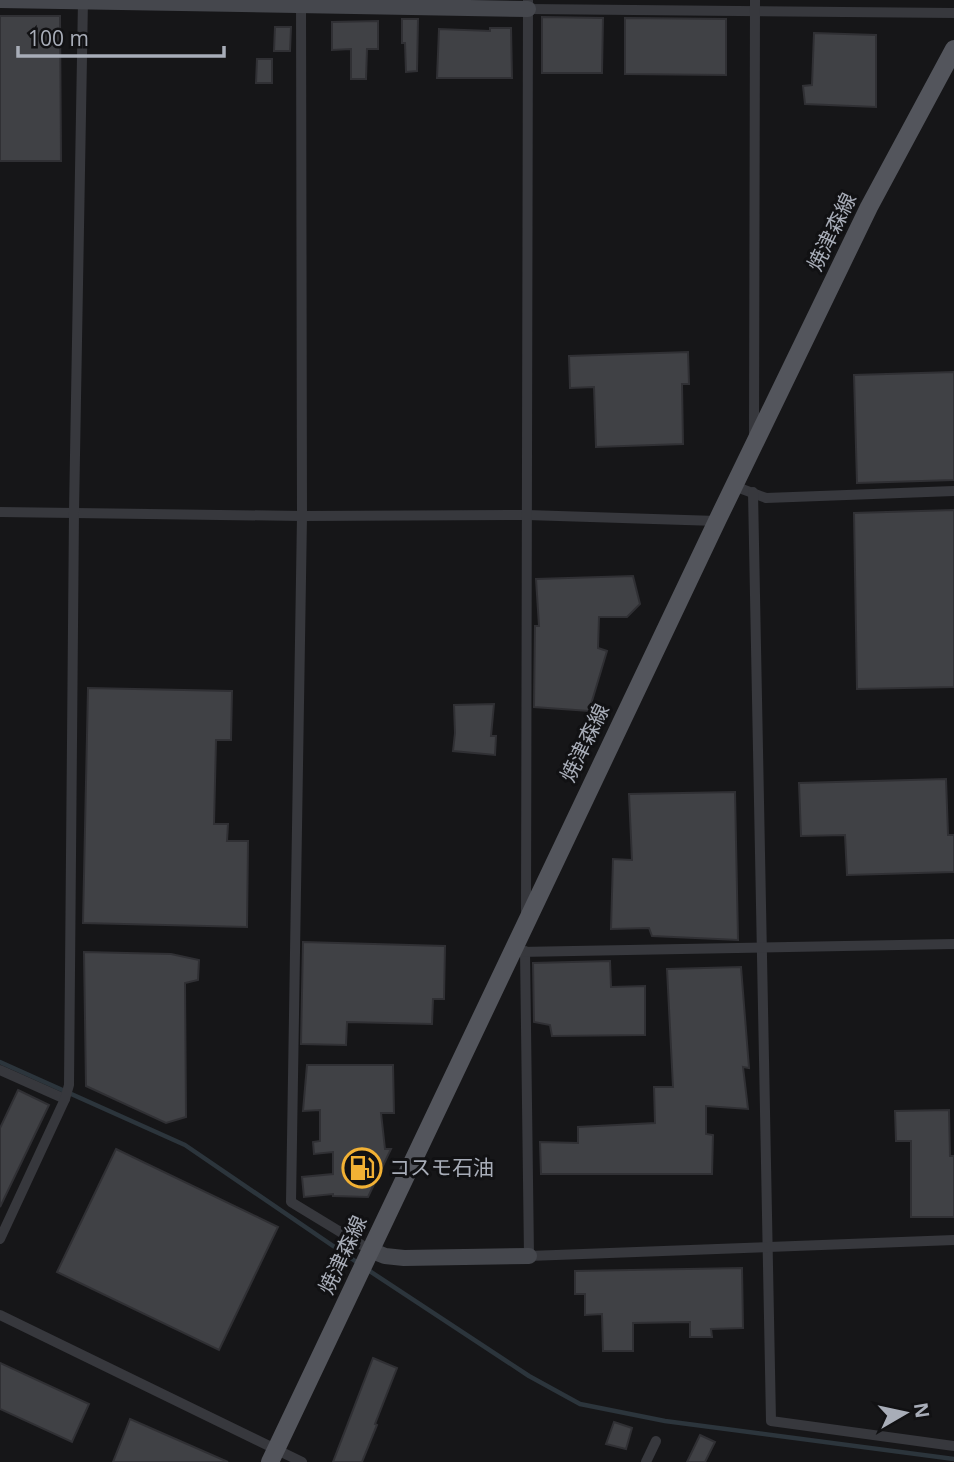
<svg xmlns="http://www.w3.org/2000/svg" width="954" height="1462" font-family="'Open Sans','Noto Sans JP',sans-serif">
<rect width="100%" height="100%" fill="#161618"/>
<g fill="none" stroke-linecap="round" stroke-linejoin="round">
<g stroke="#2c353c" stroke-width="4.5">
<polyline points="0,1062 185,1145 358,1263"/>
<polyline points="365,1268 529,1376 580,1404 665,1421 954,1459"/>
</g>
</g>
<g fill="#404145" stroke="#303034" stroke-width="2">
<polygon points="0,16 60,16 61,161 0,161"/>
<polygon points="542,17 603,18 602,73 542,73"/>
<polygon points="625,18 726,19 726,75 625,74"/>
<polygon points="402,19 418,19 417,71 406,72 405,43 402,43"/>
<polygon points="378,21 378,49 367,49 366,79 351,79 351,49 332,50 332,22"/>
<polygon points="275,27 291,27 290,51 274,51"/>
<polygon points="490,28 511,28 512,78 437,78 439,29 490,31"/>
<polygon points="814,33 876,35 876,107 805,104 803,86 812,85"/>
<polygon points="257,59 272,59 272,83 256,83"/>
<polygon points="688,352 689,384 682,384 683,444 596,447 594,387 570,388 569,356"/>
<polygon points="954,372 954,480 857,483 854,375"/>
<polygon points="954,510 954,687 857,689 854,513"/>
<polygon points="633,576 640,604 627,617 599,617 598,648 607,651 589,711 534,707 535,626 539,626 536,579"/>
<polygon points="88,688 232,691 231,740 216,740 214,824 228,824 227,841 248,841 247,927 83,923"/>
<polygon points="494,704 491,736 496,736 495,755 453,751 455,733 454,705"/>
<polygon points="946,779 948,835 954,835 954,872 847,875 845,835 801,836 799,783"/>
<polygon points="735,792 738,940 652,936 649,928 611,929 613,859 632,860 629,794"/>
<polygon points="303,942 445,946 444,999 433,999 432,1024 347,1022 346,1045 301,1044"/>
<polygon points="84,952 171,954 199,960 198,980 185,983 186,1117 166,1123 86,1086"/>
<polygon points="610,961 611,987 645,986 645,1035 552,1036 550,1025 534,1022 533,963"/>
<polygon points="741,967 749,1068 743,1067 748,1109 706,1106 706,1134 713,1135 712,1174 541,1174 540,1142 578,1143 578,1127 655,1123 654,1087 673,1087 667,969"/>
<polygon points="307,1065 393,1065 394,1113 381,1113 385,1149 391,1149 368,1197 333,1196 333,1194 304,1197 302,1177 333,1174 333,1152 314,1154 313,1142 320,1141 320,1110 303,1111"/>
<polygon points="18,1090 49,1105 0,1207 0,1128"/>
<polygon points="949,1110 950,1156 954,1156 954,1217 911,1217 911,1141 896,1141 895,1111"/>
<polygon points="116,1149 278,1227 219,1350 57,1272"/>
<polygon points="742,1268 743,1328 711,1329 712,1337 690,1337 690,1322 633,1323 633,1351 603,1351 602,1314 585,1315 585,1294 575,1294 575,1271"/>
<polygon points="373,1358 397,1368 375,1424 377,1425 362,1462 333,1462"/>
<polygon points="0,1363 89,1404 72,1442 0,1409"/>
<polygon points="130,1419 228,1462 113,1462"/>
<polygon points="614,1422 632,1428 626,1449 606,1444"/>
<polygon points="700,1435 715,1442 705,1462 687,1462"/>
</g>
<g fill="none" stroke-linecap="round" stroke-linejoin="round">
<g stroke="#37383d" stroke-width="10">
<polyline points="301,0 302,516 291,1202 370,1250"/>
<polyline points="528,9 954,13"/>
<polyline points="754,439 755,0"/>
<polyline points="734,486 766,498 954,491"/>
<polyline points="753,492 771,1421 954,1446"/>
<polyline points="0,512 302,516 527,515 717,521"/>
<polyline points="526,917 528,0"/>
<polyline points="525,951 529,1256 954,1240"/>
<polyline points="519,952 954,944"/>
<polyline points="0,1070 65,1099"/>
<polyline points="0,1239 65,1099 69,1085 74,512 83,0"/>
<polyline points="0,1315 302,1462"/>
<polyline points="646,1462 656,1441"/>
</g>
<g stroke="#45474d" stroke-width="16">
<polyline points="0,0 528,9"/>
<polyline points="370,1250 385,1256 404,1258 529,1256"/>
</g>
<polyline stroke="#53555c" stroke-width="18" points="270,1462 717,521 869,207 954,49"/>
</g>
<defs>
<g id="fuel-ring" transform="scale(2.0125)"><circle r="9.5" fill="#111113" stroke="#f2b134" stroke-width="1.5"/><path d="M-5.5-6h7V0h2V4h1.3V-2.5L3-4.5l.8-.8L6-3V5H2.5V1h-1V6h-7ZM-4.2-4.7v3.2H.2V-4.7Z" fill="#f2b134"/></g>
</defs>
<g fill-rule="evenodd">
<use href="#fuel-ring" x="362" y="1168"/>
</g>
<g text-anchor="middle" stroke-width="6" stroke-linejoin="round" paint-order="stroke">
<g font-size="21" fill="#a8adb8" stroke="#111113">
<text transform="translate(832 232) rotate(-64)" y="7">焼津森線</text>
<text transform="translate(585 743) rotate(-64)" y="7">焼津森線</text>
<text transform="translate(343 1255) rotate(-65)" y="7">焼津森線</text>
</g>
<g font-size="21" fill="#a8adb8" stroke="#111113" text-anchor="start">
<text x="389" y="1175">コスモ石油</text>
</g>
</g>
<g transform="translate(905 1413) rotate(81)" stroke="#111113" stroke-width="5" paint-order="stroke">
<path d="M0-5L12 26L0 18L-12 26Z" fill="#a8adb8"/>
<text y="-10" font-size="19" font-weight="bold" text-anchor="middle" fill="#a8adb8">N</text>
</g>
<path d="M18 46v10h206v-10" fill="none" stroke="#a8adb8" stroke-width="3.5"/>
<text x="28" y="46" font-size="21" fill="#a8adb8" stroke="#111113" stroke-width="5" paint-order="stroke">100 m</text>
</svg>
